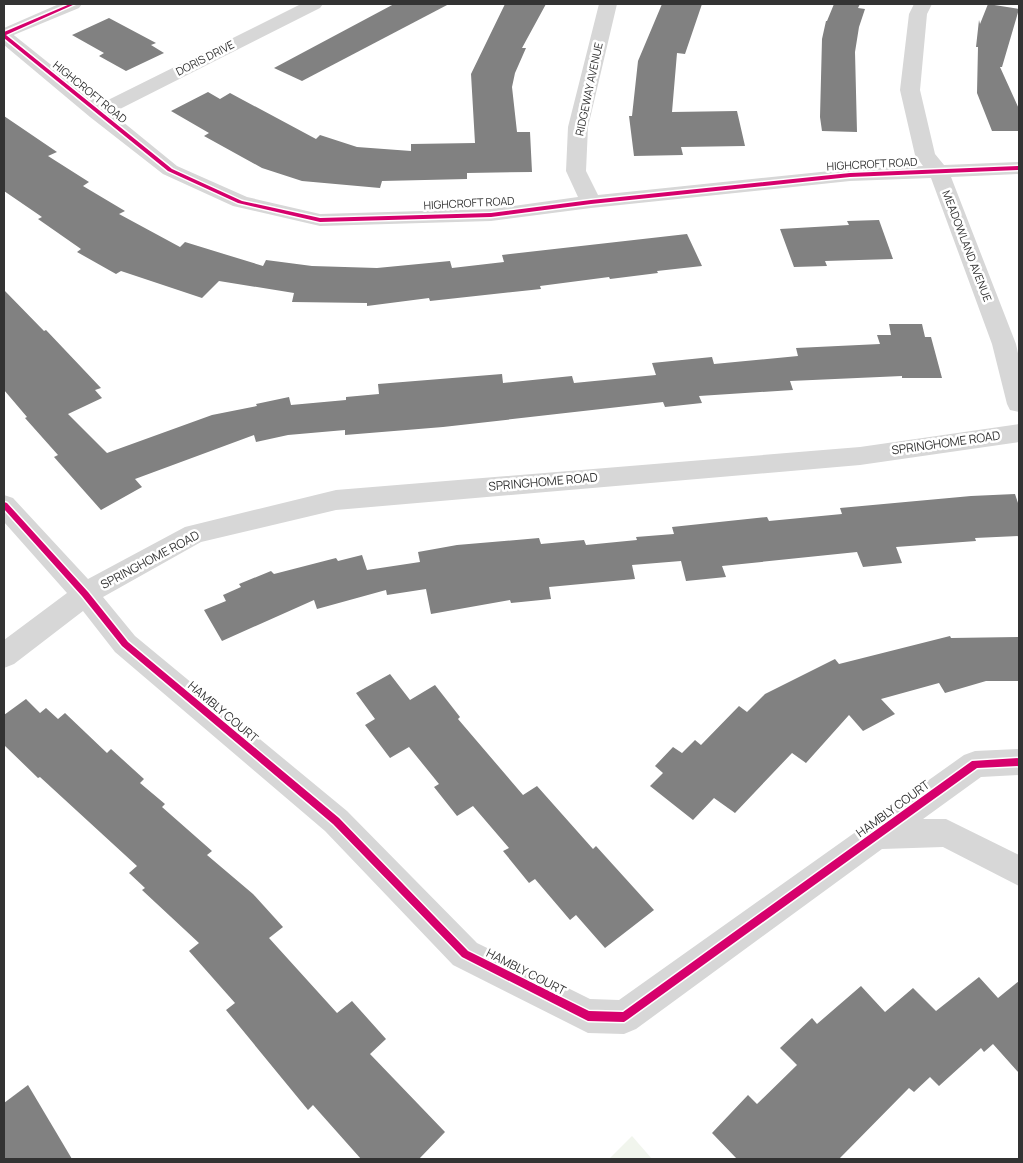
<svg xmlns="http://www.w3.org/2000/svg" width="1023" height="1163" font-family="Manrope,sans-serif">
<rect width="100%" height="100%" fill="#fff"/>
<polygon fill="#f1f5ed" points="632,1136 652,1159 609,1159"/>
<g fill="#818181">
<polygon points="394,4 449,4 302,81 274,68"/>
<polygon points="505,4 546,4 522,48 526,48 515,73 512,87 517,132 530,132 532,172 467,173 467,179 382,181 380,188 302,181 262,168 204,136 209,133 171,111 208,92 220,99 230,93 316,139 320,135 357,147 411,151 411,144 475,143 471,74"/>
<polygon points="662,4 702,4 685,54 677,53 672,112 737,111 745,146 681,147 683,155 634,156 629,116 632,116 638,61"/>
<polygon points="834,4 860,4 858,8 865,9 859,27 855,52 857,132 822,131 820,117 822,39 826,21 827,21"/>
<polygon points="988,4 1019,9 1002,67 1000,67 1019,109 1019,131 992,131 977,93 978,47 976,47 979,20 980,24"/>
<polygon points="109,18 156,43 151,45 164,53 126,71 99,56 104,53 72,35"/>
<polygon points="4,116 57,152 48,156 89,182 83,186 125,211 119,214 180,247 185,242 263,266 266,260 312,266 377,268 450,261 452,268 504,262 502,255 687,234 702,266 657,271 658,273 610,279 609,277 540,286 541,289 430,301 429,298 367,306 367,303 292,302 294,293 219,281 202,298 121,271 116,274 77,252 81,249 38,219 42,217 4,191"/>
<polygon points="879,220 893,259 825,261 827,266 794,267 780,229 849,225 847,221"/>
<polygon points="4,290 44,331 46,330 101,388 95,390 102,398 68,414 107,453 212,415 257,406 256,404 289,397 291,405 346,400 346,397 379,394 378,384 502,374 503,383 572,376 574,383 656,375 652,363 712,357 714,364 798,356 796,348 880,344 877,335 891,335 889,324 922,324 925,337 931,337 942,378 902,378 902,376 790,381 793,390 699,396 702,403 665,407 663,402 443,427 345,435 345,430 288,435 256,442 254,435 135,479 142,487 101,510 54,457 58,455 25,418 27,417 4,390"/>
<polygon points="1015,494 1019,506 1019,536 975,538 976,541 896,547 902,563 863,567 857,552 722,566 726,577 686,581 681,561 632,565 635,579 549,587 551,599 511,603 510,600 431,614 426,589 387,595 386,590 317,609 314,600 222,641 204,610 226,601 223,595 241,587 239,584 271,571 274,574 336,558 338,561 362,555 367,570 420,562 418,552 457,545 539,538 541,544 584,540 586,545 637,540 636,537 674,534 672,527 767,517 769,521 842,514 840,508 971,496"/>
<polygon points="950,636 951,638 1019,637 1019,681 986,681 945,693 939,683 881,699 895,714 863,731 849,715 806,763 792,753 735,813 714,798 693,820 650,786 663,773 655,766 673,747 682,753 695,740 701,745 739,706 747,712 765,694 835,659 839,664"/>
<polygon points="390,674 410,700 435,685 460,717 458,719 523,795 537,786 593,849 596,846 654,910 605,948 576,915 570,920 535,879 529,883 503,851 509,848 473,806 457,816 434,787 439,784 409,747 390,758 365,725 375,719 356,693"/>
<polygon points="26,699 40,713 46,708 58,719 65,713 107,753 111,749 144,779 140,783 165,804 162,807 212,851 207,855 253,894 283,927 269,938 337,1013 352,1001 386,1039 370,1054 445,1132 419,1159 361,1159 313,1105 308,1110 226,1010 235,1003 189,951 199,943 142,890 145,888 129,873 137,866 40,777 38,778 4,745 4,715"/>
<polygon points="979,977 998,998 1019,981 1019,1073 993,1044 984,1052 981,1048 939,1086 930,1077 914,1092 909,1088 839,1159 737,1159 712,1133 748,1095 757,1104 797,1065 780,1048 812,1018 817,1024 861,986 885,1012 913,988 936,1011"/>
<polygon points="28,1085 72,1159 4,1159 4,1103"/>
</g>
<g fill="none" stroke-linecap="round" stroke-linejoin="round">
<g fill="#d7d7d7" fill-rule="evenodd">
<polygon points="301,4 323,4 320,8 112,113 177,166 247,197 320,214 491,209 578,197 566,171 568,127 599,4 617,4 588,127 586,171 598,195 850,169 923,166 915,155 900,90 909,14 914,4 932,4 927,14 920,90 935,154 944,165 1019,162 1019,174 951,177 1016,344 1019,358 1019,412 1010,410 1007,404 992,344 931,178 850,181 591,208 491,221 320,226 233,206 163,174 90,117 4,45 4,31 10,32 100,104"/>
<polygon points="1019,424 1019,442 860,465 336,510 201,542 103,597 135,636 347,811 477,943 590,999 619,1000 964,755 975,751 1019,749 1019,775 981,777 923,819 946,819 1019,855 1019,886 943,847 882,849 636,1029 624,1034 588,1033 453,965 325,831 115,652 83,611 14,664 4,668 4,640 67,593 4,522 4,495 13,498 88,579 185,527 336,490 860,447"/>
</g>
<polygon fill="#d7d7d7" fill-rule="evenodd" points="59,4 82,4 79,8 4,39 4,28"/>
<g stroke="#fff" stroke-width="3">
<g id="cycleway">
<polygon points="70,4 75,4 6,35 172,169 242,201 320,218 491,213 591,200 850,173 1019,166 1019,170 850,177 591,204 491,217 320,222 238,203 168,171 4,38 4,32"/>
<polygon points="4,502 7,503 88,592 128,642 339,818 468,951 589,1011 623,1012 972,761 1019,758 1019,766 977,768 627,1020 624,1022 588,1021 462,957 333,824 122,646 82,596 4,509"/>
</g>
</g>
<use href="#cycleway" fill="#d6006c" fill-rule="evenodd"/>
</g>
<g text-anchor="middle" stroke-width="5" stroke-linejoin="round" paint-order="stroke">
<g font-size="11" fill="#333" stroke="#fff">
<text transform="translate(205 58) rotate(-27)" y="4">DORIS DRIVE</text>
<text transform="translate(589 89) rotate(-78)" y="4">RIDGEWAY AVENUE</text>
<text transform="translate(90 92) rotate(39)" y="4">HIGHCROFT ROAD</text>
<text transform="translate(872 164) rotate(-3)" y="4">HIGHCROFT ROAD</text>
<text transform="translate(469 203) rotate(-3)" y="4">HIGHCROFT ROAD</text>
<text transform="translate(967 246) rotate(69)" y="4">MEADOWLAND AVENUE</text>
</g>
<g font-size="12" fill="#333" stroke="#fff">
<text transform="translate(946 443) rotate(-8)" y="4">SPRINGHOME ROAD</text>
<text transform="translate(543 482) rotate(-5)" y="4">SPRINGHOME ROAD</text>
<text transform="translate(150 560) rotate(-28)" y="4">SPRINGHOME ROAD</text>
<text transform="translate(223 712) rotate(40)" y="4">HAMBLY COURT</text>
<text transform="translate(893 809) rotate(-36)" y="4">HAMBLY COURT</text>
<text transform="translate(526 972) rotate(27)" y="4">HAMBLY COURT</text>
</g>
</g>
<rect width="1023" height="1163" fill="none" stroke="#333333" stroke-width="10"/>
</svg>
